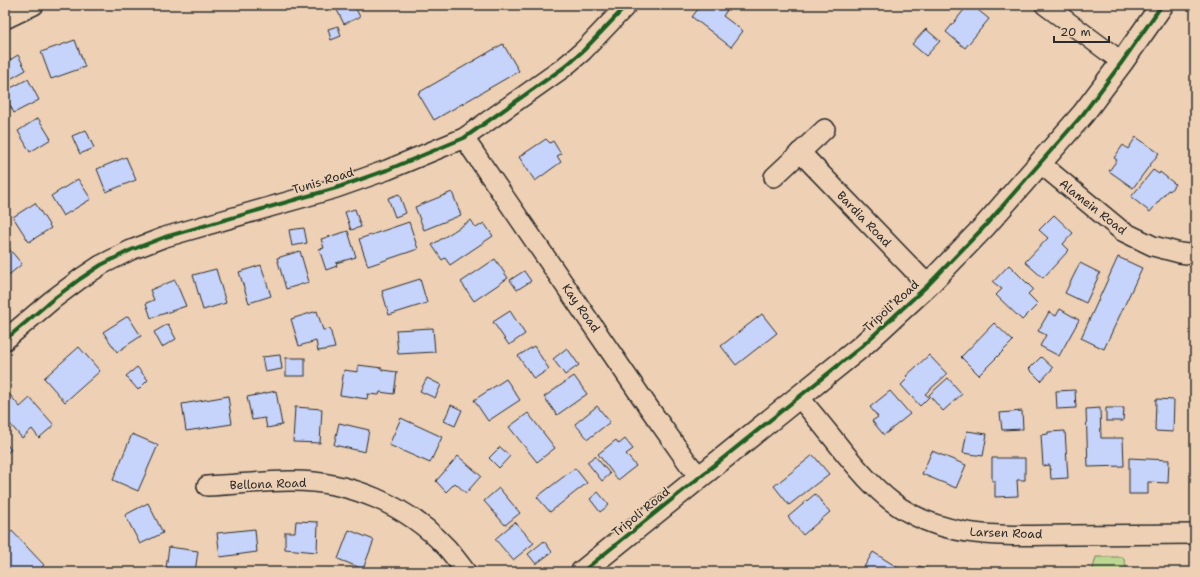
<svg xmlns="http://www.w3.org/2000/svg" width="1200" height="577" font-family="'Shantell Sans',sans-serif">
<rect width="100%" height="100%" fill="#eed1b5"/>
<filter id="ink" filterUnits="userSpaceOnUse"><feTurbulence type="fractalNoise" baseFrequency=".025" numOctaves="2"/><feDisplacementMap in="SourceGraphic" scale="8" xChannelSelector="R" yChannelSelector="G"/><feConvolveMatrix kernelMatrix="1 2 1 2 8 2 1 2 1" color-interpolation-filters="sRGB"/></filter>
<g filter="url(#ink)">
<polygon fill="#bcd78f" stroke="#74815d" points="1096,557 1123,557 1128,572 1092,572"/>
<g fill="#c6d3fa" stroke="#2b2b2b">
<polygon points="343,5 354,5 360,17 344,24 336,8"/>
<polygon points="701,5 726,5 729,7 723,16 743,31 731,47 692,17"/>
<polygon points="968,5 972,5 989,19 965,48 946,32"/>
<polygon points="338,26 341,36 331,40 328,29"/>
<polygon points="926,29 940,41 926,56 912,44"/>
<polygon points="75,40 85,67 51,79 41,52"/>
<polygon points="503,44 519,71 434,120 418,93"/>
<polygon points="18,55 26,70 5,82 5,63"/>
<polygon points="28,79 39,100 14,113 5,96 5,91"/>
<polygon points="38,118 51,139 30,152 18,131"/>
<polygon points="86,130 94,148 80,154 72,136"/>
<polygon points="1136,137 1159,153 1133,188 1109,171 1117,160 1114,158 1123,145 1128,149"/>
<polygon points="546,139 550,143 553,141 561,154 557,156 561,162 535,181 519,157"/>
<polygon points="126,157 136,180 106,192 97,169"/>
<polygon points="1153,170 1159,174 1160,172 1175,184 1170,191 1168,190 1150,212 1131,197"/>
<polygon points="78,179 91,199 63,216 51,196"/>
<polygon points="452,192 461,215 424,230 415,207"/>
<polygon points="399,194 406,213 395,217 388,198"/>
<polygon points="35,203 51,228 29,242 13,217"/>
<polygon points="355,209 361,227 351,230 345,212"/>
<polygon points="1054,215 1073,233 1063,244 1069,250 1043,278 1025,262 1048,238 1039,230"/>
<polygon points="471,220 476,228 484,223 493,236 450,265 445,258 442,260 432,245"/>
<polygon points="409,222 418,249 368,266 359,239"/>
<polygon points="304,228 307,243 292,246 289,230"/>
<polygon points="348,231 356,257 336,263 337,266 326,270 319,249 324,248 321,239"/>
<polygon points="5,244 22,264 5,278"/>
<polygon points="300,251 309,282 286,289 277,258"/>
<polygon points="1118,257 1142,268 1104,349 1081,338"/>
<polygon points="495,259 508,278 474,301 461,282"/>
<polygon points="1080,263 1100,273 1086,303 1065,293"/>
<polygon points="261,265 271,296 249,303 239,272"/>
<polygon points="1009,265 1033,289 1028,294 1038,304 1022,320 996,295 1002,289 993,282"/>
<polygon points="216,269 226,303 203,310 193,275"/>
<polygon points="524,271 531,281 517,290 510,280"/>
<polygon points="420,279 427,303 389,315 382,291"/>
<polygon points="175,280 186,306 151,318 146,303 154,300 150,290"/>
<polygon points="1060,309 1079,320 1059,356 1040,346 1046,335 1038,331 1049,312 1056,316"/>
<polygon points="317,311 323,330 330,329 335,348 318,351 316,341 299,346 291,319"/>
<polygon points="510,311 525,334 509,345 493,322"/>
<polygon points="762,314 777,333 736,365 721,346"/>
<polygon points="128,316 141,336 117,352 103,332"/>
<polygon points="994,323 1013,341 979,375 961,357"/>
<polygon points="168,324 176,339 162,347 154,332"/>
<polygon points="433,328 435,352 398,354 396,330"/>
<polygon points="534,346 549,369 534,379 518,356"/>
<polygon points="79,347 100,371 65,402 44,378"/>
<polygon points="567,348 579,365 565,375 553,359"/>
<polygon points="280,355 282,369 265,372 262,357"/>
<polygon points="929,355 947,374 925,394 929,397 920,406 901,385 908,378 906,376"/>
<polygon points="1041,357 1053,368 1041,381 1029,369"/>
<rect x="286" y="358" width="19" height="18"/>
<polygon points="358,365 382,368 382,370 397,372 394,394 380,392 379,395 368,394 367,399 340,395 344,370 358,372"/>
<polygon points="137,367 148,380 138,390 126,376"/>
<polygon points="574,376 587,394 557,415 544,397"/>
<polygon points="427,378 441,385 435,398 420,391"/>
<polygon points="948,378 962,394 943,411 929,395"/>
<polygon points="506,379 520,400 488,421 474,400"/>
<polygon points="1075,390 1076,408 1057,409 1056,391"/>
<polygon points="276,391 282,425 267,428 265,418 252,420 247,397"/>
<polygon points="890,391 910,414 884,435 872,421 878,417 870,407"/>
<polygon points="10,395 20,407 30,398 54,425 39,438 32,429 22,438 5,418 5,400"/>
<polygon points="228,396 232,424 186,431 182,404"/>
<polygon points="1156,399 1174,400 1173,432 1155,431"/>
<polygon points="451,405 462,410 455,426 444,421"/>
<polygon points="597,406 610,422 588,439 575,424"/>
<polygon points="295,407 322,409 320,443 293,442"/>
<polygon points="1100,408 1101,438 1123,438 1124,466 1088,467 1086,409"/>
<polygon points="1106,408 1124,408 1123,421 1106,421"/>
<polygon points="1022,411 1023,429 1002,430 1000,413"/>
<polygon points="528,413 555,448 537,462 509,427"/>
<polygon points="401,418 442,437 430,463 389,445"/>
<polygon points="339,423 369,430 365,452 334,445"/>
<polygon points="967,431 987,434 983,456 963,453"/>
<polygon points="1065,431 1068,478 1051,479 1050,465 1043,466 1041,435 1048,434 1048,432"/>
<polygon points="132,434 158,445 138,491 113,480"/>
<polygon points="625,439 633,449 626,454 636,466 618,480 598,454 616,440 619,444"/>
<polygon points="5,442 11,450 5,454"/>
<polygon points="500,447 510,456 499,468 489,458"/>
<polygon points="932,451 966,465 956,488 922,474"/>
<polygon points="813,455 829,474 789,505 774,486"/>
<polygon points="458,456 481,476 466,493 455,483 446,492 436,481"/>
<polygon points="595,456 610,474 602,481 587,462"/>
<polygon points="992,458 1025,458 1025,480 1017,480 1018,496 995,497 995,481 992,481"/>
<polygon points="1129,458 1169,460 1168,483 1148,482 1148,494 1129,494"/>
<polygon points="575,468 587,483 550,512 537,497"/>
<polygon points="499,488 520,513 505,525 484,501"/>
<polygon points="598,492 609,505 600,512 590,499"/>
<polygon points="815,494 830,512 803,535 788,517"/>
<polygon points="148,503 163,533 140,544 125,515"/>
<polygon points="296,521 318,522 317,552 285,549 285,532 295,532"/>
<polygon points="515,522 534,543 513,560 495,539"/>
<polygon points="255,529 257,552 220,557 217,533"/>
<polygon points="349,530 374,540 363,569 338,559"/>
<polygon points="12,531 44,565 37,572 10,572 5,567 5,538"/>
<polygon points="544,541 552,552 536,564 528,554"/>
<polygon points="169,547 198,551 195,572 166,568"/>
<polygon points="873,552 900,569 898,572 861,572"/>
<polygon points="919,566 937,572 917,572"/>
</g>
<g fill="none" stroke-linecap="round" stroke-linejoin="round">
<g stroke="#2b2b2b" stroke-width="22">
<g id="minor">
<polyline points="1045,5 1122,62"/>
<polyline points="5,19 34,5"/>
<polyline points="464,138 647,405 688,463 700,477"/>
<polyline points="800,152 928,285"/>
<polyline points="1041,164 1122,231 1153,246 1180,253 1195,255"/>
<polyline points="774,177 825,129"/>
<polyline points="5,340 52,300 80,279 101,265 131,250 165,237 336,188 387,170 464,138 563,68 583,51 627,5"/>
<path d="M799 397C814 415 829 433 843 451 858 469 873 487 891 501 945 542 1008 535 1071 535 1112 535 1154 534 1195 534"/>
<path d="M207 486C235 485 262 481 289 481 349 480 407 505 447 548 454 556 460 564 466 572"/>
</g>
</g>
<g stroke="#2b2b2b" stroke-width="25">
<polyline id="tertiary" points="582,572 862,346 928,285 985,226 1083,114 1122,62 1162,5"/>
</g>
<use href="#minor" stroke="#eed1b5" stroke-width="19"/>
<use href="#tertiary" stroke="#eed1b5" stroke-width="22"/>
<g stroke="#eed1b5" stroke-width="6">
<g id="cycleway">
<polyline points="5,340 52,300 80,279 101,265 131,250 165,237 336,188 387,170 464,138 563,68 583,51 627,5"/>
<polyline points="582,572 862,346 928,285 985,226 1083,114 1122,62 1162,5"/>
</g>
</g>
<use href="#cycleway" stroke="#1b5e20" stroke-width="4"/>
</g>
</g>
<g text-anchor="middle" stroke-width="3.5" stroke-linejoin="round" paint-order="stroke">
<g font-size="12" fill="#2b2b2b" stroke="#eed1b5">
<text transform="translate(323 181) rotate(-17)" y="4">Tunis Road</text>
<text transform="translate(1093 207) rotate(38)" y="4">Alamein Road</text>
<text transform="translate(864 219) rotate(46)" y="4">Bardia Road</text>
<text transform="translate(891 306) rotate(-42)" y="4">Tripoli Road</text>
<text transform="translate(581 308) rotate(55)" y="4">Kay Road</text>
<text transform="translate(268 484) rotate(-2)" y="4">Bellona Road</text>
<text transform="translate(641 512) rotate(-39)" y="4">Tripoli Road</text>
<text transform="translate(1006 533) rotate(2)" y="4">Larsen Road</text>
</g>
</g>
<rect width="1200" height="577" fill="none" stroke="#eed1b5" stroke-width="20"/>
<rect x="10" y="10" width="1180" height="557" fill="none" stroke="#2b2b2b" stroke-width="1.5" filter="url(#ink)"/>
<path d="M1054 36v6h55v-6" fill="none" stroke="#2b2b2b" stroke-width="2"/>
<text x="1060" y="36" font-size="12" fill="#2b2b2b" stroke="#eed1b5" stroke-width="3" paint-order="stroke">20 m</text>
</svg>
